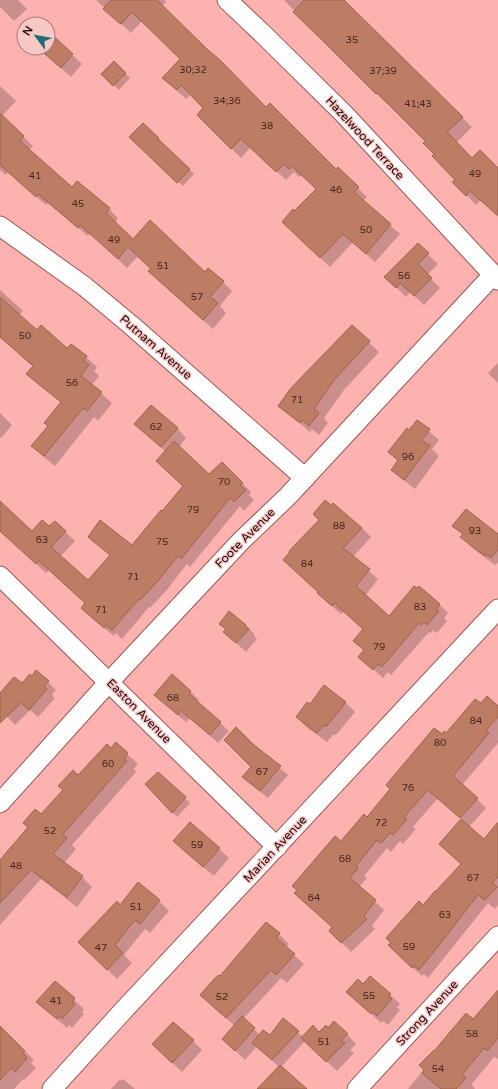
<svg xmlns="http://www.w3.org/2000/svg" width="498" height="1089" font-family="'Varela Round',sans-serif">
<rect width="100%" height="100%" fill="#fdb2af"/>
<g fill="#0003">
<polygon points="0,0 18,0 27,9 14,21 0,7"/>
<polygon points="96,0 164,0 166,2 162,6 266,109 336,170 338,168 367,197 363,201 400,234 375,262 353,242 330,267 284,222 317,189 302,175 299,177 294,172 286,180 251,147 241,158 198,115 205,108 191,94 186,99 163,78 181,59 142,21 131,33"/>
<polygon points="284,0 342,0 472,127 456,143 472,159 498,175 498,215 481,200 476,205 454,182 456,180 435,154 426,141 387,102 386,103"/>
<polygon points="48,32 82,64 71,77 39,48 48,48"/>
<polygon points="114,62 130,78 119,90 102,74"/>
<polygon points="0,86 16,101 2,116 33,146 29,150 72,188 109,209 118,218 115,223 134,240 223,282 232,291 220,306 226,313 213,329 159,281 152,269 138,256 127,268 90,233 88,236 48,203 46,205 8,172 6,175 0,170"/>
<polygon points="144,124 194,174 183,186 131,137"/>
<polygon points="418,245 438,264 427,275 440,288 424,305 410,292 406,297 386,277"/>
<polygon points="0,290 23,311 19,315 37,331 81,365 87,358 97,367 94,371 99,376 92,385 112,403 98,421 94,417 55,466 43,456 33,446 49,426 62,403 38,384 27,374 34,367 14,349 0,323"/>
<polygon points="352,327 379,352 344,390 324,418 328,423 319,435 312,429 310,432 280,406"/>
<polygon points="498,363 498,383 488,373"/>
<polygon points="0,413 12,425 1,438 0,437"/>
<polygon points="417,421 439,440 432,449 439,456 415,489 402,479 392,470 398,461 389,452 410,432"/>
<polygon points="177,428 186,438 179,447 209,475 222,463 251,492 249,495 254,500 244,511 240,506 190,567 187,564 166,591 150,608 149,607 122,639 116,633 114,636 91,617 86,603 49,570 46,573 0,531 0,503 32,533 50,528 55,522 75,541 60,557 88,582 111,556 89,537 132,546 162,513 184,486 166,452 145,433"/>
<polygon points="454,526 498,536 498,564 497,563 495,565 471,547 462,537 464,535"/>
<polygon points="362,528 371,537 353,557 378,579 365,596 389,617 439,604 448,613 444,618 447,621 437,633 433,630 431,633 429,632 391,675 388,672 383,678 360,657 365,651 364,630 344,611 341,614 327,602 318,593 319,592 294,569"/>
<polygon points="229,612 246,625 255,635 254,636 257,639 246,652 224,632 226,630 220,624"/>
<polygon points="172,676 191,692 199,700 197,702 229,731 218,743 190,718 186,722 164,703"/>
<polygon points="48,682 56,690 52,695 55,698 38,717 30,710 15,725 0,709 0,695 22,684"/>
<polygon points="345,702 355,712 336,735 334,734 327,742 306,727 297,717 310,705"/>
<polygon points="481,705 498,708 498,743 462,785 486,808 469,827 484,840 498,840 498,905 495,909 488,903 428,978 424,974 422,976 398,954 423,907 462,865 440,844 462,819 438,798 413,827 416,829 403,844 400,841 391,852 387,848 364,876 367,878 359,887 384,910 372,926 375,929 351,952 330,931 333,928 341,842 367,818 442,735 447,735"/>
<polygon points="116,744 138,764 134,769 136,772 72,845 76,849 64,863 82,877 92,887 77,907 41,879 0,925 0,862 41,815 78,776"/>
<polygon points="254,746 288,775 268,798 252,785"/>
<polygon points="158,773 190,803 177,817 147,784"/>
<polygon points="219,849 229,858 214,876 184,851"/>
<polygon points="159,901 169,911 150,933 145,929 124,955 132,963 117,979 89,951"/>
<polygon points="267,923 289,944 286,948 304,964 287,983 281,978 243,1019 260,1035 270,1037 298,1032 303,1037 319,1033 328,1029 347,1034 356,1044 350,1050 354,1053 337,1071 305,1041 281,1067 305,1089 259,1089 279,1067 257,1046 245,1060 233,1048 235,1026 211,1005 220,977"/>
<polygon points="55,982 84,1009 82,1012 84,1014 72,1028 69,1025 67,1028 47,1011"/>
<polygon points="498,991 498,1059 494,1057 471,1085 475,1088 474,1089 408,1089 424,1069 435,1052 473,1021"/>
<polygon points="348,992 390,995 400,1004 397,1007 400,1010 388,1025 383,1021 381,1023"/>
<polygon points="0,1038 25,1051 34,1060 31,1063 36,1068 24,1080 23,1079 14,1089 0,1089"/>
<polygon points="193,1041 202,1050 182,1072 163,1054"/>
<polygon points="123,1079 135,1089 111,1089 119,1080 120,1081"/>
</g>
<g fill="#bd7d64" stroke="#a0624a">
<polygon points="111,0 157,0 208,50 220,60 266,107 270,103 336,169 338,167 359,187 354,192 391,224 366,254 343,234 320,258 282,222 293,209 294,211 316,189 292,166 289,169 284,164 276,172 241,139 231,149 197,115 203,108 181,85 177,90 162,78 180,59 132,12 121,24 118,22 103,9"/>
<polygon points="304,0 344,0 463,117 447,132 472,158 480,150 498,168 498,216 470,191 466,196 452,182 455,180 432,156 434,154 423,143 425,141 377,93 376,94 318,36 293,12"/>
<polygon points="48,31 73,54 61,68 38,48 48,48"/>
<polygon points="114,61 126,73 113,86 101,74"/>
<polygon points="0,113 24,136 20,141 72,187 77,181 110,208 106,213 133,239 150,220 205,272 208,268 224,281 210,297 218,303 203,320 148,271 151,269 128,247 118,259 80,225 78,228 38,194 36,197 0,165"/>
<polygon points="143,123 159,138 158,139 190,169 177,183 129,137"/>
<polygon points="418,243 429,253 418,264 432,278 414,296 400,283 396,288 384,277"/>
<polygon points="0,297 37,330 41,325 67,348 71,344 87,356 84,361 89,365 81,376 102,392 87,411 83,408 44,456 31,446 48,426 44,423 61,402 26,374 33,366 0,337"/>
<polygon points="352,325 370,341 334,380 314,409 319,413 309,426 302,420 300,423 278,406 291,388"/>
<polygon points="151,405 178,428 161,447 134,424"/>
<polygon points="417,420 430,429 422,440 430,446 404,480 391,470 398,460 388,452 407,428 409,430"/>
<polygon points="174,441 209,474 222,462 243,483 240,485 246,490 234,502 230,498 181,559 178,556 157,582 140,600 139,599 112,630 106,625 104,628 81,608 85,603 39,561 36,564 0,531 0,501 32,531 42,520 49,526 55,521 66,531 51,547 88,580 110,555 88,537 100,520 132,545 161,510 162,511 183,486 156,461"/>
<polygon points="325,500 331,505 333,503 362,528 343,548 370,569 356,586 389,616 414,586 417,588 419,586 440,604 436,609 439,611 427,625 424,622 421,625 419,623 382,667 378,664 373,670 358,657 364,650 353,641 363,629 334,603 332,606 317,593 318,592 283,560 290,552 289,551 319,520 313,514"/>
<polygon points="466,509 498,534 498,550 491,558 486,554 485,556 460,537 463,534 452,526"/>
<polygon points="229,611 246,625 245,626 249,629 236,643 223,632 226,629 219,624"/>
<polygon points="36,670 49,681 44,686 47,689 29,710 21,703 0,723 0,693 14,677 22,683 30,674 32,676"/>
<polygon points="172,674 191,691 189,694 221,722 210,735 181,711 178,715 154,695"/>
<polygon points="324,685 346,702 326,727 324,725 317,733 296,717 307,702 310,704"/>
<polygon points="487,696 498,706 498,717 486,730 489,733 453,776 478,798 460,818 428,790 404,817 407,819 393,835 390,833 381,843 377,840 356,866 358,868 350,878 376,900 364,916 367,919 341,943 329,931 332,927 294,893 297,890 292,886 335,836 341,841 364,814 367,817 390,789 386,785 434,728 442,734 444,731 446,733 475,699 481,703"/>
<polygon points="236,727 254,745 281,766 260,791 242,777 251,767 224,740"/>
<polygon points="116,742 128,753 124,759 127,761 63,834 67,838 53,854 83,876 67,897 31,870 0,903 0,860 28,827 23,823 35,809 41,814 63,790 58,786 73,770 78,775 107,744 111,748"/>
<polygon points="158,772 186,797 172,813 145,784"/>
<polygon points="461,819 484,839 498,822 498,877 492,883 497,887 485,900 478,895 432,954 419,970 414,966 412,968 388,945 391,943 386,938 419,901 423,905 435,891 436,891 461,864 439,844"/>
<polygon points="190,822 220,848 203,867 173,841"/>
<polygon points="138,882 160,900 140,924 135,920 115,945 123,953 107,970 78,942 117,901 120,905"/>
<polygon points="266,922 280,933 276,938 295,954 276,975 271,970 226,1018 200,995 216,977 219,975 220,976"/>
<polygon points="370,976 391,994 388,996 392,999 377,1016 373,1012 371,1014 346,992 358,979 363,984"/>
<polygon points="55,981 75,998 72,1002 75,1004 62,1019 59,1016 57,1019 36,1002"/>
<polygon points="498,990 498,1038 487,1051 484,1048 462,1075 466,1078 456,1089 441,1089 422,1073 424,1070 419,1065 434,1050 435,1050 466,1013 473,1019"/>
<polygon points="242,1016 255,1028 235,1051 222,1039"/>
<polygon points="283,1018 299,1031 272,1060 252,1043 263,1030 270,1035"/>
<polygon points="334,1021 348,1034 341,1040 345,1043 326,1062 301,1038 313,1025 319,1032 326,1025 328,1028"/>
<polygon points="173,1022 194,1040 172,1063 152,1044"/>
<polygon points="0,1026 25,1051 23,1053 27,1058 15,1072 11,1068 0,1080"/>
<polygon points="280,1065 307,1089 257,1089"/>
</g>
<g fill="none" stroke-linecap="round" stroke-linejoin="round">
<g stroke="#995655" stroke-width="21">
<g id="minor">
<polyline points="227,0 265,36 345,115 498,280"/>
<polyline points="0,226 84,286 131,325 305,478"/>
<polyline points="0,576 277,847"/>
<polyline points="0,803 109,682 241,541 288,496 493,275"/>
<polyline points="52,1089 122,1012 498,609"/>
<polyline points="357,1089 498,936"/>
</g>
</g>
<use href="#minor" stroke="#fff" stroke-width="19"/>
</g>
<g text-anchor="middle" stroke-width="3" stroke-linejoin="round" paint-order="stroke">
<g font-size="10" fill="#48251f">
<text x="352" y="43">35</text>
<text x="193" y="73">30;32</text>
<text x="383" y="74">37;39</text>
<text x="227" y="104">34;36</text>
<text x="418" y="107">41;43</text>
<text x="267" y="129">38</text>
<text x="475" y="177">49</text>
<text x="35" y="179">41</text>
<text x="336" y="193">46</text>
<text x="78" y="207">45</text>
<text x="366" y="233">50</text>
<text x="114" y="243">49</text>
<text x="163" y="269">51</text>
<text x="404" y="279">56</text>
<text x="197" y="300">57</text>
<text x="25" y="339">50</text>
<text x="72" y="386">56</text>
<text x="297" y="403">71</text>
<text x="156" y="430">62</text>
<text x="408" y="460">96</text>
<text x="224" y="485">70</text>
<text x="193" y="513">79</text>
<text x="339" y="529">88</text>
<text x="475" y="534">93</text>
<text x="42" y="543">63</text>
<text x="162" y="545">75</text>
<text x="307" y="567">84</text>
<text x="133" y="580">71</text>
<text x="420" y="610">83</text>
<text x="101" y="613">71</text>
<text x="379" y="650">79</text>
<text x="173" y="701">68</text>
<text x="476" y="724">84</text>
<text x="440" y="746">80</text>
<text x="108" y="767">60</text>
<text x="262" y="775">67</text>
<text x="408" y="791">76</text>
<text x="381" y="826">72</text>
<text x="50" y="834">52</text>
<text x="197" y="848">59</text>
<text x="345" y="862">68</text>
<text x="16" y="869">48</text>
<text x="473" y="881">67</text>
<text x="314" y="901">64</text>
<text x="136" y="910">51</text>
<text x="445" y="918">63</text>
<text x="409" y="950">59</text>
<text x="101" y="951">47</text>
<text x="369" y="999">55</text>
<text x="222" y="1000">52</text>
<text x="56" y="1004">41</text>
<text x="472" y="1037">58</text>
<text x="324" y="1045">51</text>
<text x="438" y="1072">54</text>
</g>
<g font-size="12" fill="#210808" stroke="#f7c8c6">
<text transform="translate(365 138) rotate(47)" y="4">Hazelwood Terrace</text>
<text transform="translate(156 347) rotate(41)" y="4">Putnam Avenue</text>
<text transform="translate(245 538) rotate(-45)" y="4">Foote Avenue</text>
<text transform="translate(139 711) rotate(45)" y="4">Easton Avenue</text>
<text transform="translate(275 849) rotate(-47)" y="4">Marian Avenue</text>
<text transform="translate(427 1013) rotate(-47)" y="4">Strong Avenue</text>
</g>
</g>
<g transform="translate(36 36) rotate(302)"><circle r="19" fill="#f7c8c6" stroke="#a17b7a"/>
<path d="M0-3L7 15L0 10L-7 15Z" fill="#216c72"/>
<text y="-6" font-size="11" font-weight="bold" text-anchor="middle" fill="#210808">N</text>
</g>
</svg>
